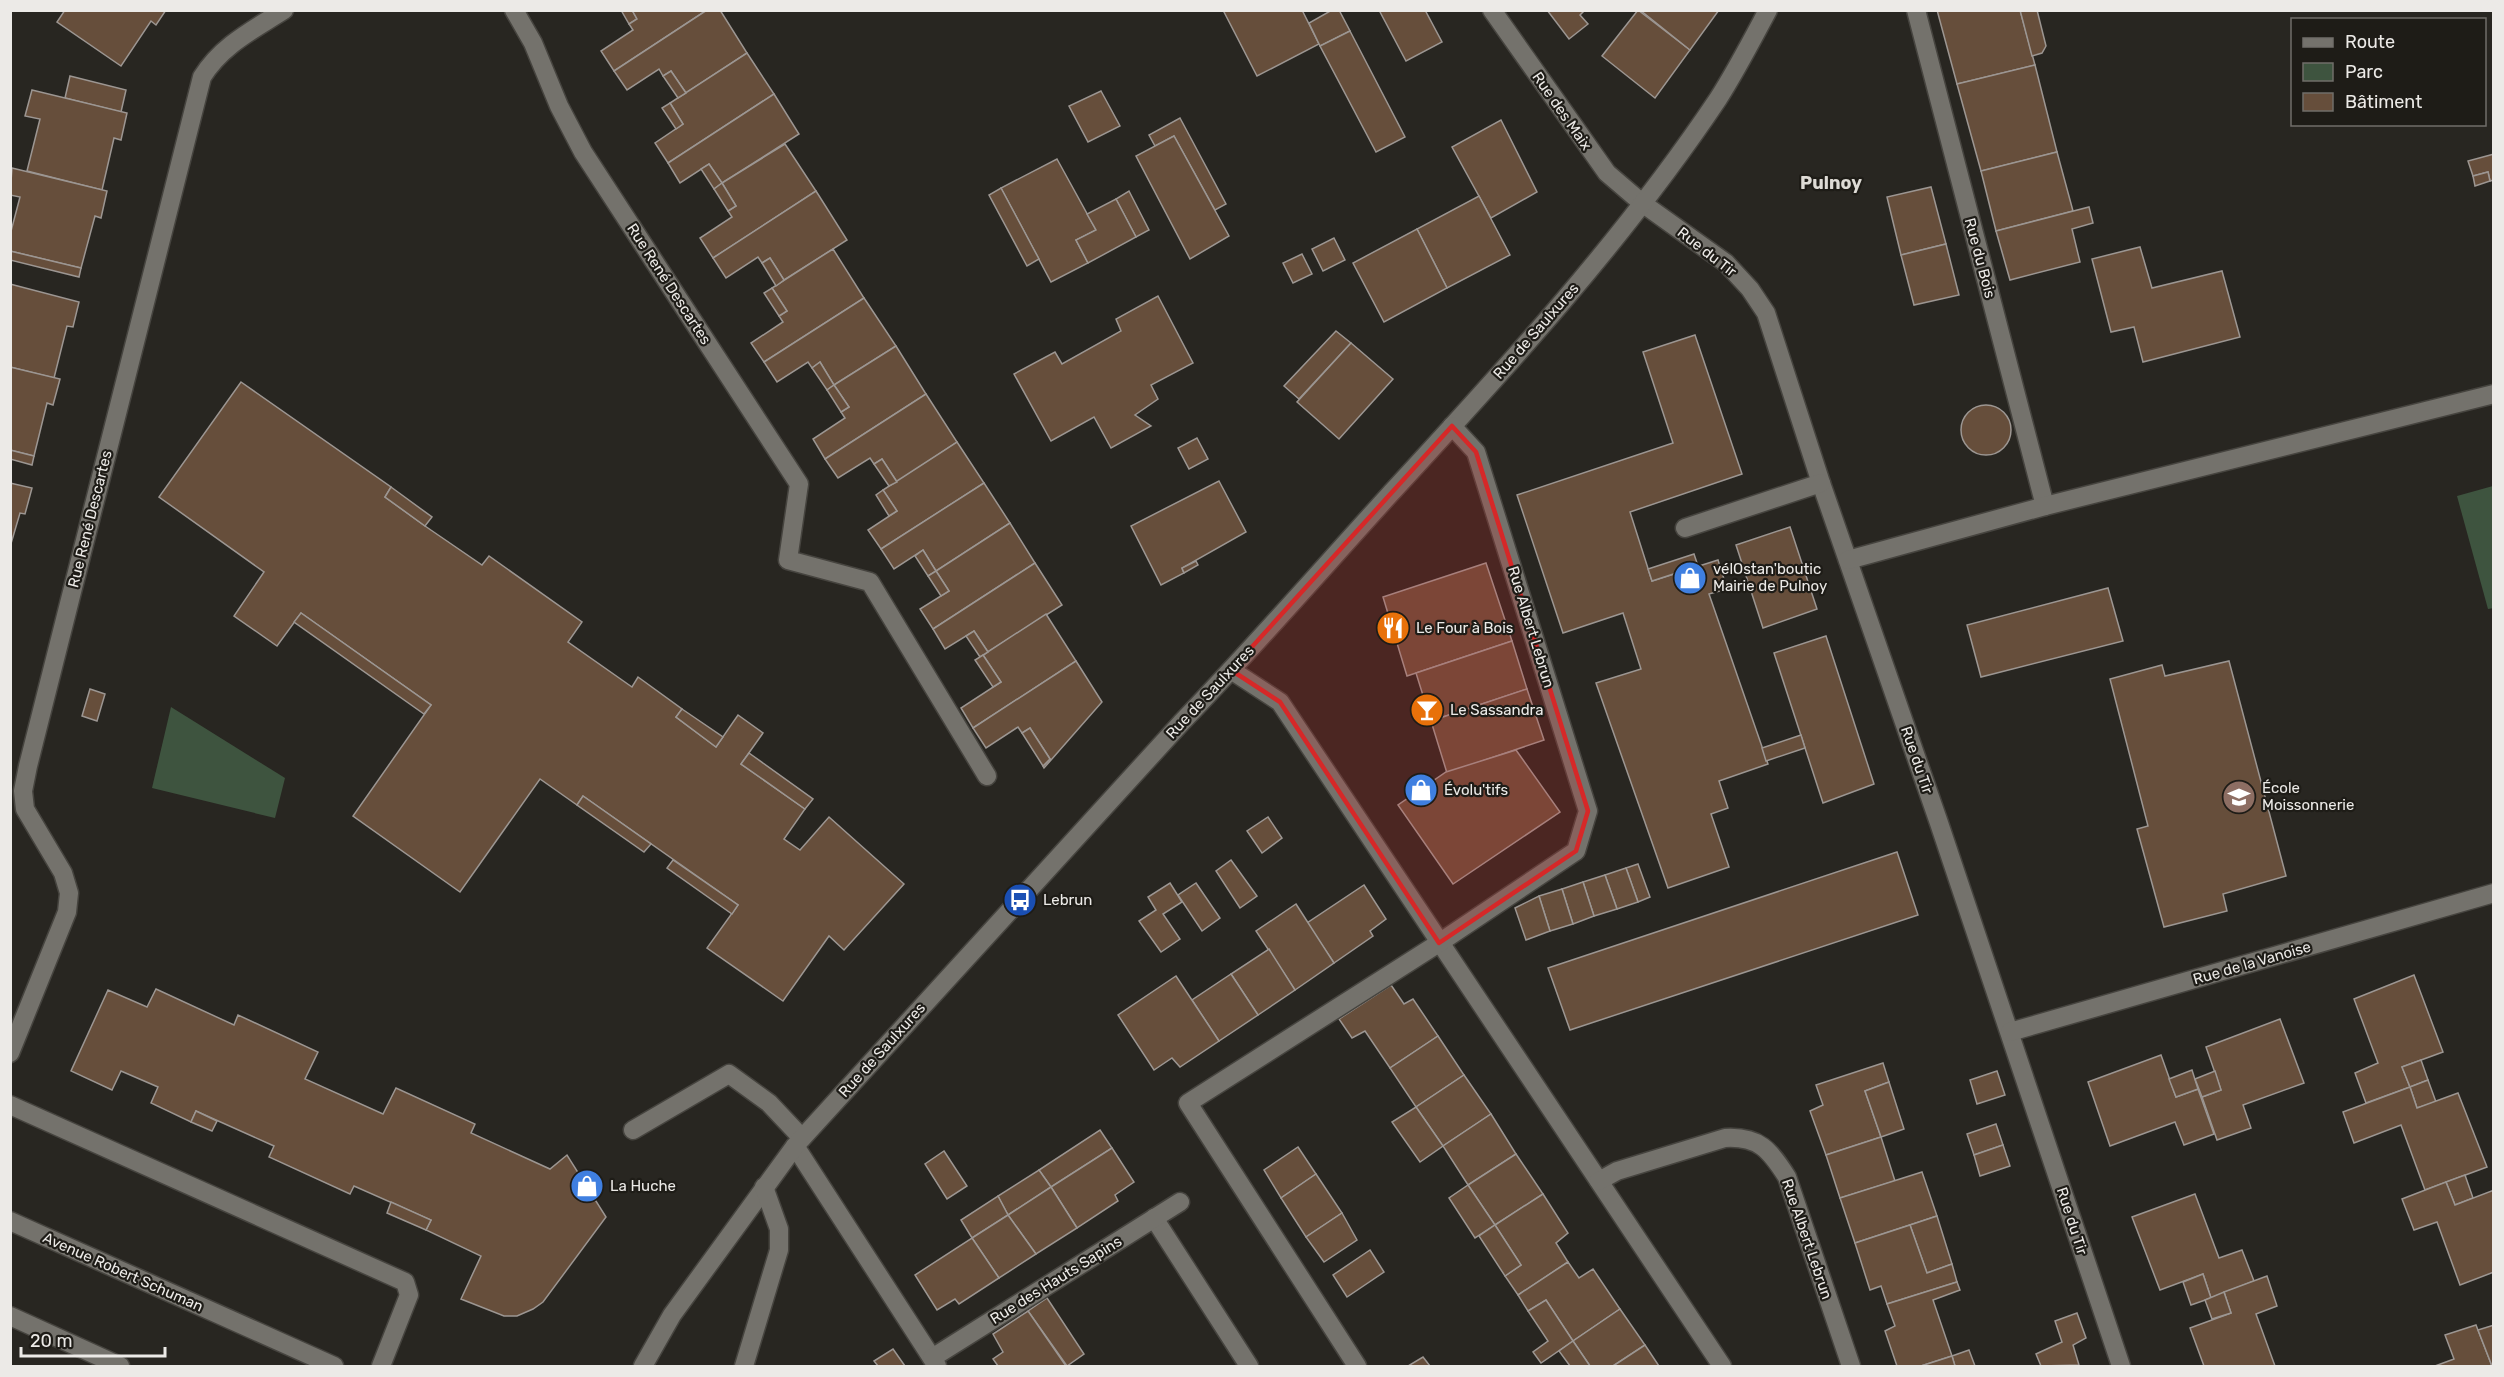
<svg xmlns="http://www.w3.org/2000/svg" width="2504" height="1377" font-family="Rubik,sans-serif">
<rect width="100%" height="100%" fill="#282621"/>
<g fill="#3e543f">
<polygon points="2493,486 2494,608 2488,609 2457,496"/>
<polygon points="171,707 285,778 275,818 152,788"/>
</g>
<g fill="#664e3b" stroke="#9c9692" stroke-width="1.5">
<polygon points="65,10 166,10 156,25 151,21 121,66 57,22"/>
<polygon points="621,10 632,10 637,19 629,24"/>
<polygon points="632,10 707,10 614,71 601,51 633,30 629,24 637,19"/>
<polygon points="707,10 720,10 747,53 686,93 671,71 663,76 659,69 627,90 614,71"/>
<polygon points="1223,10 1302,10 1319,44 1257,76"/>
<polygon points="1332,10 1339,10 1350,31 1320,46 1309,23"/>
<polygon points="1379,10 1425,10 1442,42 1406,61"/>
<polygon points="1547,10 1585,10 1580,15 1588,24 1569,39"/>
<polygon points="1638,10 1690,50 1655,98 1602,56"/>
<polygon points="1640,10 1719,10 1690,50"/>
<polygon points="1937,10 2020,10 2035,65 1957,84"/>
<polygon points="2020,10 2037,10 2046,46 2042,53 2032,56"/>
<polygon points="1350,31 1405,137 1376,152 1320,46"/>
<polygon points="747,53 774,94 668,163 655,143 683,124 670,103"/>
<polygon points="2035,65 2057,152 1981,171 1957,84"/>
<polygon points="671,71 686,93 678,98 663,76"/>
<polygon points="70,76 126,90 121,112 65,98"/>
<polygon points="32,90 127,113 121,140 114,138 102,190 27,171 40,119 25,116"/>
<polygon points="1101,91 1120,126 1088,142 1069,106"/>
<polygon points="774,94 799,134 722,183 709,164 680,183 668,163"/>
<polygon points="670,103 683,124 676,129 662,108"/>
<polygon points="1180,118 1226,204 1215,210 1174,136 1155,146 1149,135"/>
<polygon points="1501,120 1537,192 1491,218 1452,147"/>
<polygon points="1174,136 1229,236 1190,259 1136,156"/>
<polygon points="785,144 816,191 713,258 700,238 732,217 728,211 736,206 722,183"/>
<polygon points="2057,152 2073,211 1996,231 1981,171"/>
<polygon points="2494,154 2494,180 2490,181 2488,172 2473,176 2468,161"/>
<polygon points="1057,159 1096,230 1076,240 1088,263 1051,282 1001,188"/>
<polygon points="709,164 722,183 714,189 701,169"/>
<polygon points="12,168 107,191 101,218 95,216 81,268 10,251 10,235 20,197 10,195"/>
<polygon points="2488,172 2490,181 2475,186 2473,176"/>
<polygon points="722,183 736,206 728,211 714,189"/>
<polygon points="1931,187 1946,244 1901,255 1887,197"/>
<polygon points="1001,188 1039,259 1027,266 989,195"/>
<polygon points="816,191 847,240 784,280 770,258 762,263 758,257 726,278 713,258"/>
<polygon points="1129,191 1149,230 1136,237 1116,199"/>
<polygon points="1479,196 1510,255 1447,288 1417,229"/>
<polygon points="1116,199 1136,237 1088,263 1076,240 1096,230 1087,214"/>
<polygon points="2089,207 2093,223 2072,229 2080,262 2010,280 1996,231"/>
<polygon points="1417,229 1447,288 1384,322 1353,263"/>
<polygon points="1334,238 1345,260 1323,271 1312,249"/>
<polygon points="1946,244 1959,295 1914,305 1901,255"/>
<polygon points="2140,247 2152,288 2222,271 2240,337 2143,362 2134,327 2111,332 2092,259"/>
<polygon points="833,249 864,298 764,362 751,343 783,322 779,316 787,311 772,288"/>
<polygon points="10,251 81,268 79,277 10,260"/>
<polygon points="1302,254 1312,274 1293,283 1283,263"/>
<polygon points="770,258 784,280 776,286 762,263"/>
<polygon points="10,284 79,302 73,327 67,326 54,378 10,367"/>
<polygon points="772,288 787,311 779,316 764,293"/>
<polygon points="1158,296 1193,363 1151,385 1158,399 1135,415 1151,426 1111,448 1094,417 1051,441 1014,374 1055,352 1062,364 1121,331 1116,319"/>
<polygon points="864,298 896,346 834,385 820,362 812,368 808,362 777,382 764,362"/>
<polygon points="1336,331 1351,343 1299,399 1284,386"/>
<polygon points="1695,335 1742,474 1630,512 1652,581 1718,560 1727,589 1709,594 1768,764 1719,781 1728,808 1711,814 1729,867 1668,888 1596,683 1641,669 1623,613 1563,633 1517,495 1673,443 1643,352"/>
<polygon points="1351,343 1393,379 1339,439 1297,402"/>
<polygon points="896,346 926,394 825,459 813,439 845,418 841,412 849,407 834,385"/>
<polygon points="820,362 834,385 827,390 812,368"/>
<polygon points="10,367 60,379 53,405 47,403 34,456 10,450"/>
<polygon points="241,382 391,487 385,497 425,526 482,565 489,556 582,622 568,642 632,687 638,677 682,709 676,717 716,747 738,715 763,733 741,764 805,809 784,839 800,850 829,817 904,884 844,950 829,936 783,1001 707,948 738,905 583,796 577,805 540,779 460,892 353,816 431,705 301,613 277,646 234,616 264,572 159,497"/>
<polygon points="834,385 849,407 841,412 827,390"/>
<polygon points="926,394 957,442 897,482 882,459 874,464 870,458 838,478 825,459"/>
<circle cx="1986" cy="430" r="25"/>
<polygon points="1197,438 1208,459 1189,469 1178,448"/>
<polygon points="957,442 984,483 881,549 868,530 897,511 883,490"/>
<polygon points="10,450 34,456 32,465 10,459"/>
<polygon points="882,459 897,482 889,486 874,464"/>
<polygon points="1219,481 1246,532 1182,568 1184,573 1161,585 1131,526"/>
<polygon points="10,483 32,488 25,514 20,513 10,547"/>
<polygon points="984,483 1010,523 936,571 923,550 894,569 881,549"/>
<polygon points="391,487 432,517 425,526 385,497"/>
<polygon points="883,490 897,511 889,516 876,495"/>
<polygon points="1010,523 1035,563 933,629 920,609 949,591 936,571"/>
<polygon points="1790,527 1817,609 1763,628 1736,545"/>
<polygon points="923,550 936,571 928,576 915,556"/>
<polygon points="1694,554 1698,566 1652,581 1648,569"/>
<polygon points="1196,561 1198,565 1184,573 1182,568"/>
<polygon points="1035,563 1062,605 988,652 974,631 945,649 933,629"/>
<polygon points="1486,563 1512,641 1407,676 1383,597"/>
<polygon points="936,571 949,591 941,596 928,576"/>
<polygon points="2108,588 2123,641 1981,677 1967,625"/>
<polygon points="301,613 431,705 424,714 294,622"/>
<polygon points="1046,614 1076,661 973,728 961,708 1001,682 983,655"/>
<polygon points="974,631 988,652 980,657 966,636"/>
<polygon points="1826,636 1874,784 1823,803 1774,653"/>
<polygon points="1512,641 1527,689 1431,721 1416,673"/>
<polygon points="983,655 1001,682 993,687 975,660"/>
<polygon points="1076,661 1102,702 1044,768 1043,766 1050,759 1030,728 1022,733 1018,727 986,748 973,728"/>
<polygon points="2229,661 2286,876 2223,894 2227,911 2164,927 2137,829 2148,826 2110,679 2162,665 2165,676"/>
<polygon points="90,689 105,694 97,721 82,716"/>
<polygon points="1527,689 1544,740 1447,773 1431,721"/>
<polygon points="682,709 723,737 716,747 676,717"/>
<polygon points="1030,728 1050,759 1043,766 1022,733"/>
<polygon points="1801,735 1805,748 1766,761 1762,748"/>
<polygon points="1516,750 1560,812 1453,884 1398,805 1446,772"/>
<polygon points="749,753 813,799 805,809 741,764"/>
<polygon points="583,796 651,844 644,852 577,805"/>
<polygon points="1268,817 1282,838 1262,853 1247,831"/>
<polygon points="1897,852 1918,915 1570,1030 1548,968"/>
<polygon points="673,860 738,905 732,914 667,868"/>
<polygon points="1231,860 1257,896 1240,908 1216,871"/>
<polygon points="1638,864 1650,897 1638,902 1626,868"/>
<polygon points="1626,868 1638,902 1617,909 1605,875"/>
<polygon points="1605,875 1617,909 1594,916 1583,882"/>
<polygon points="1583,882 1594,916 1573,924 1562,889"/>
<polygon points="1170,883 1182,902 1163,914 1180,939 1161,952 1139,921 1156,910 1148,897"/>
<polygon points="1196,883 1220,918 1202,931 1178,895"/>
<polygon points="1364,885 1386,919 1370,931 1373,936 1334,963 1307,923"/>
<polygon points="1562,889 1573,924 1550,931 1539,896"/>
<polygon points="1539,896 1550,931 1526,940 1515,908"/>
<polygon points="1296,904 1334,963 1295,990 1256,931"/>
<polygon points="1269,949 1295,990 1258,1015 1231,974"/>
<polygon points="1231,974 1258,1015 1219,1041 1192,1000"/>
<polygon points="2414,975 2443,1052 2402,1067 2410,1087 2366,1103 2355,1073 2378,1063 2354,999"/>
<polygon points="1176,976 1219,1041 1180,1067 1172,1058 1154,1070 1118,1015"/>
<polygon points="1391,985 1404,1004 1413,999 1438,1036 1390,1068 1365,1031 1352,1038 1339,1019"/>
<polygon points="156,989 234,1025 238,1015 318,1052 305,1079 383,1114 396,1088 475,1124 471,1133 550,1169 567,1155 606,1217 543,1302 533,1309 517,1316 504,1316 461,1299 481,1256 426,1230 431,1220 354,1186 350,1194 269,1157 274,1146 196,1111 191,1122 151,1103 158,1087 121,1071 112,1090 71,1071 108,990 147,1007"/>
<polygon points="2280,1019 2304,1083 2243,1105 2251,1128 2217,1140 2202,1097 2221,1090 2206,1047"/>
<polygon points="1438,1036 1464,1075 1416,1107 1390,1068"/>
<polygon points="2161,1055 2176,1097 2198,1089 2214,1134 2184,1145 2175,1122 2110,1146 2088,1082"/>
<polygon points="2421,1060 2428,1080 2410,1087 2402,1067"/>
<polygon points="1883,1063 1889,1082 1865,1091 1881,1137 1826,1155 1810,1111 1823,1105 1816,1085"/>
<polygon points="2192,1070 2198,1089 2176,1097 2169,1079"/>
<polygon points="1997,1071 2005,1095 1977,1104 1970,1080"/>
<polygon points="2215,1071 2221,1090 2202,1097 2195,1079"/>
<polygon points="1464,1075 1491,1114 1443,1146 1416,1107"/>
<polygon points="2428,1080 2436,1102 2417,1108 2410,1087"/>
<polygon points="1889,1082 1904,1129 1881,1137 1865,1091"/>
<polygon points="2410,1087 2417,1108 2458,1093 2487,1167 2425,1190 2401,1125 2354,1143 2343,1112"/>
<polygon points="1416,1107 1443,1146 1420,1162 1392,1122"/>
<polygon points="196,1111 217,1121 212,1131 191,1122"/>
<polygon points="1491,1114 1516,1154 1468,1185 1443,1146"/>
<polygon points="1996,1124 2003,1145 1974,1155 1967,1134"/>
<polygon points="1100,1130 1112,1148 1051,1187 1039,1170"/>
<polygon points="1881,1137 1895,1181 1840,1198 1826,1155"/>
<polygon points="2003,1145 2010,1166 1980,1176 1974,1155"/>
<polygon points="1298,1147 1316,1174 1281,1198 1264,1170"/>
<polygon points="1112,1148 1134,1182 1115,1195 1118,1201 1077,1228 1051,1187"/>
<polygon points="944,1151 967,1186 947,1199 925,1164"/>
<polygon points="1516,1154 1543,1194 1495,1225 1468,1185"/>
<polygon points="1039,1170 1051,1187 1008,1215 998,1196"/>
<polygon points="1922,1172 1937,1216 1855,1243 1840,1198"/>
<polygon points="1316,1174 1342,1213 1306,1237 1281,1198"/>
<polygon points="2465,1175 2473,1198 2455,1205 2446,1182"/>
<polygon points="2446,1182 2455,1205 2494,1190 2494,1272 2460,1285 2437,1222 2414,1230 2402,1199"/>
<polygon points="1468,1185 1495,1225 1475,1238 1449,1198"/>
<polygon points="1051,1187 1077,1228 1036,1254 1008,1215"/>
<polygon points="1543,1194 1568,1233 1556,1243 1568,1262 1518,1295 1505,1276 1521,1265 1495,1225"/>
<polygon points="2195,1194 2219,1258 2242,1250 2254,1281 2211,1298 2203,1274 2160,1290 2132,1217"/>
<polygon points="998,1196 1008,1215 972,1238 961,1220"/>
<polygon points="391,1202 431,1220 426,1230 387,1213"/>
<polygon points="1342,1213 1357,1240 1324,1262 1306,1237"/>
<polygon points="1008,1215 1036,1254 999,1278 972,1238"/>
<polygon points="1937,1216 1952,1264 1927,1273 1910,1225"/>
<polygon points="1495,1225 1521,1265 1505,1276 1479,1236"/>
<polygon points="1910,1225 1927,1273 1952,1264 1957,1282 1887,1304 1881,1286 1870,1290 1855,1243"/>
<polygon points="972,1238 999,1278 959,1304 955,1299 937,1310 915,1275"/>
<polygon points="1370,1250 1384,1272 1347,1297 1333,1275"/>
<polygon points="1568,1262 1579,1278 1593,1269 1620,1309 1573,1341 1546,1300 1528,1311 1518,1295"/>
<polygon points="2203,1274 2211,1298 2191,1305 2183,1282"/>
<polygon points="2267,1276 2277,1306 2256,1314 2275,1366 2204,1366 2190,1328 2231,1313 2224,1292"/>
<polygon points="1957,1282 1960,1290 1933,1300 1952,1356 1921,1366 1897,1366 1885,1331 1895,1326 1887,1304"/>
<polygon points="2224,1292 2231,1313 2212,1319 2205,1300"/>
<polygon points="1047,1298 1084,1354 1067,1366 1028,1311"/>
<polygon points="1546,1300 1573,1341 1541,1363 1533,1352 1548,1341 1528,1311"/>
<polygon points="1620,1309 1645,1345 1613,1366 1590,1366 1573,1341"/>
<polygon points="1028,1311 1066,1366 998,1366 993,1359 1003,1352 993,1334"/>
<polygon points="2077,1313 2086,1338 2073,1345 2079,1365 2041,1366 2036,1354 2062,1342 2055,1321"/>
<polygon points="2476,1325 2492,1366 2435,1366 2454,1359 2445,1335"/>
<polygon points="2494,1325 2494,1366 2492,1366 2478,1330"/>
<polygon points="1573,1341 1590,1366 1570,1366 1559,1351"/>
<polygon points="1645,1345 1659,1366 1613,1366"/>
<polygon points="893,1349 905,1366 878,1366 874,1361"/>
<polygon points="1969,1350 1975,1366 1955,1366 1952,1356"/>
<polygon points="1952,1356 1955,1366 1921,1366"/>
<polygon points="1423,1357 1430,1366 1408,1366"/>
</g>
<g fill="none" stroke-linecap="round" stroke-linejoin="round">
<g stroke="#46443f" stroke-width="21">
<g id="minor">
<polyline points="514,10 533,43 559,106 583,152 799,484 788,560 870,582 987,776"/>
<polyline points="1492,10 1607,173 1642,203 1726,263 1750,289 1766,313 1821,483 1939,823 2121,1366"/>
<polyline points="1916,10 2045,506"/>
<polyline points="1685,528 1821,483"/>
<polyline points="1848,560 2045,506 2494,394"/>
<polyline points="1231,670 1280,702 1722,1366"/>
<polyline points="2010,1032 2494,893"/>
<path d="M10 1053 67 912 69 893 63 873 25 809 23 791 28 766 202 77C222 45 253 30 284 10"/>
<polyline points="10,1105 405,1282 409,1295 381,1366"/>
<polyline points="633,1130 729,1074 769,1103 802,1138"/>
<polyline points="795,1146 937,1366"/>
<path d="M1599 1181 1617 1171 1725 1138C1759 1136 1770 1150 1787 1177L1851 1366"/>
<polyline points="1154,1218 1249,1366"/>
<polyline points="10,1221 334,1366"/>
<polyline points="10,1316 120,1366"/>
<polyline points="932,1358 1180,1202"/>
<path d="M643 1366 672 1315 795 1146 1181 723C1253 648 1321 570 1391 493 1506 368 1623 241 1718 99 1736 71 1752 40 1768 10"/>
<polyline points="744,1366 779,1250 779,1229 764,1187"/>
<polyline points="1357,1366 1188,1103 1439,943 1576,851 1588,811 1476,452 1452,426"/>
</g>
</g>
<use href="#minor" stroke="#74726c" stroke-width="18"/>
</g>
<path fill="#d62828" fill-opacity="0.2" stroke="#d62828" stroke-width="4.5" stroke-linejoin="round" d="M1452 426 1476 452 1588 811 1576 851 1439 943 1280 702 1231 670Z"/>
<defs>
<g id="shop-disc" transform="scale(1.725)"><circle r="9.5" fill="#3f7fe0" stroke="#1e1c17"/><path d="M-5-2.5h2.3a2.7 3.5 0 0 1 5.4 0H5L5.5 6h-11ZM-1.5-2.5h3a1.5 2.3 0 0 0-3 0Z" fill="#fff"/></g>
<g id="restaurant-disc" transform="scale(1.725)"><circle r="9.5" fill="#e8710a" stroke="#1e1c17"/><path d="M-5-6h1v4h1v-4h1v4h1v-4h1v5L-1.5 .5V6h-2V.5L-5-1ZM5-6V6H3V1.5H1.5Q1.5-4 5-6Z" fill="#fff"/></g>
<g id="bar-disc" transform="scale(1.725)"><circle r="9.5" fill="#e8710a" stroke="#1e1c17"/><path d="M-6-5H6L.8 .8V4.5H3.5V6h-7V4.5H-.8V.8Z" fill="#fff"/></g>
<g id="school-disc" transform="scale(1.725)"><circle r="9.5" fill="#8d6e63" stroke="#1e1c17"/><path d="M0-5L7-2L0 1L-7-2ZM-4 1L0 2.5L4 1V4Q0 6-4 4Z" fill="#fff"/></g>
<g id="bus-disc" transform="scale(1.725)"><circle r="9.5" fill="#1a4fb4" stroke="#1e1c17"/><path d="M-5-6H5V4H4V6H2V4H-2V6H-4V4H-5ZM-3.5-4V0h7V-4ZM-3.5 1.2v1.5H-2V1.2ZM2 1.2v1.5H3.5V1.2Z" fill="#fff"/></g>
</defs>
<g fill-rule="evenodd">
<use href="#shop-disc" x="1690" y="578"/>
<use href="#restaurant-disc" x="1393" y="628"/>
<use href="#bar-disc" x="1427" y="710"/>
<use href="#shop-disc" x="1421" y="790"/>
<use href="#school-disc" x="2239" y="797"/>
<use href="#bus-disc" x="1020" y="900"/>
<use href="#shop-disc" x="587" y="1186"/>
</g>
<g text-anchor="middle" stroke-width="4.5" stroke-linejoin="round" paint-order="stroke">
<g font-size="15" fill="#eceae7" stroke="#1e1c17">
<text transform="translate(1562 111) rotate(55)" y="5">Rue des Maix</text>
<text transform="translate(1707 252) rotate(38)" y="5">Rue du Tir</text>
<text transform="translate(1980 258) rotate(75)" y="5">Rue du Bois</text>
<text transform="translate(669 284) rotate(57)" y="5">Rue René Descartes</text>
<text transform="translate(1536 331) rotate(-49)" y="5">Rue de Saulxures</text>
<text transform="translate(90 519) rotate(-76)" y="5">Rue René Descartes</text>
<text transform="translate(1531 627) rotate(73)" y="5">Rue Albert Lebrun</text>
<text transform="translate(1210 692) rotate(-47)" y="5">Rue de Saulxures</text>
<text transform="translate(1917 760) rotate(71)" y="5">Rue du Tir</text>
<text transform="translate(2252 963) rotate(-16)" y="5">Rue de la Vanoise</text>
<text transform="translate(882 1050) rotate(-48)" y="5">Rue de Saulxures</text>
<text transform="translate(2072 1221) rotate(72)" y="5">Rue du Tir</text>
<text transform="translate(1807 1239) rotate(71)" y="5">Rue Albert Lebrun</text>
<text transform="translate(123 1272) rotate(24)" y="5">Avenue Robert Schuman</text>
<text transform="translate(1056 1280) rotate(-32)" y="5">Rue des Hauts Sapins</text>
</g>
<g font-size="15" fill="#eceae7" stroke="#1e1c17" text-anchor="start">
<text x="1713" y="574">vélOstan'boutic<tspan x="1713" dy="17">Mairie de Pulnoy</tspan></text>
<text x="1416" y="633">Le Four à Bois</text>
<text x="1450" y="715">Le Sassandra</text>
<text x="2262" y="793">École<tspan x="2262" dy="17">Moissonnerie</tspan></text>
<text x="1444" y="795">Évolu'tifs</text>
<text x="1043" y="905">Lebrun</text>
<text x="610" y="1191">La Huche</text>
</g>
<g font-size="18" font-weight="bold" fill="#dedbd5" stroke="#1e1c17">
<text x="1831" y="189">Pulnoy</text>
</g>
</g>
<rect width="2504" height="1377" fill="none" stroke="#eceae7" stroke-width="24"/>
<rect x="2291" y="18" width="195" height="108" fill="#1e1c17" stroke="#706e6a" stroke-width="1.5"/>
<rect x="2303" y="38" width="30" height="9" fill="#74726c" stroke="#706e6a" stroke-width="1.5"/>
<text x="2345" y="48" font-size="18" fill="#eceae7">Route</text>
<rect x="2303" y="63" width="30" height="18" fill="#3e543f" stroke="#706e6a" stroke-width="1.5"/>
<text x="2345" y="78" font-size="18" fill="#eceae7">Parc</text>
<rect x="2303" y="93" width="30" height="18" fill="#664e3b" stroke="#706e6a" stroke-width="1.5"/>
<text x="2345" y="108" font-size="18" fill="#eceae7">Bâtiment</text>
<path d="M21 1347v9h144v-9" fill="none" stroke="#eceae7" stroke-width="3"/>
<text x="30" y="1347" font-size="18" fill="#eceae7" stroke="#1e1c17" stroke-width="4.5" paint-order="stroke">20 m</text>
</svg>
